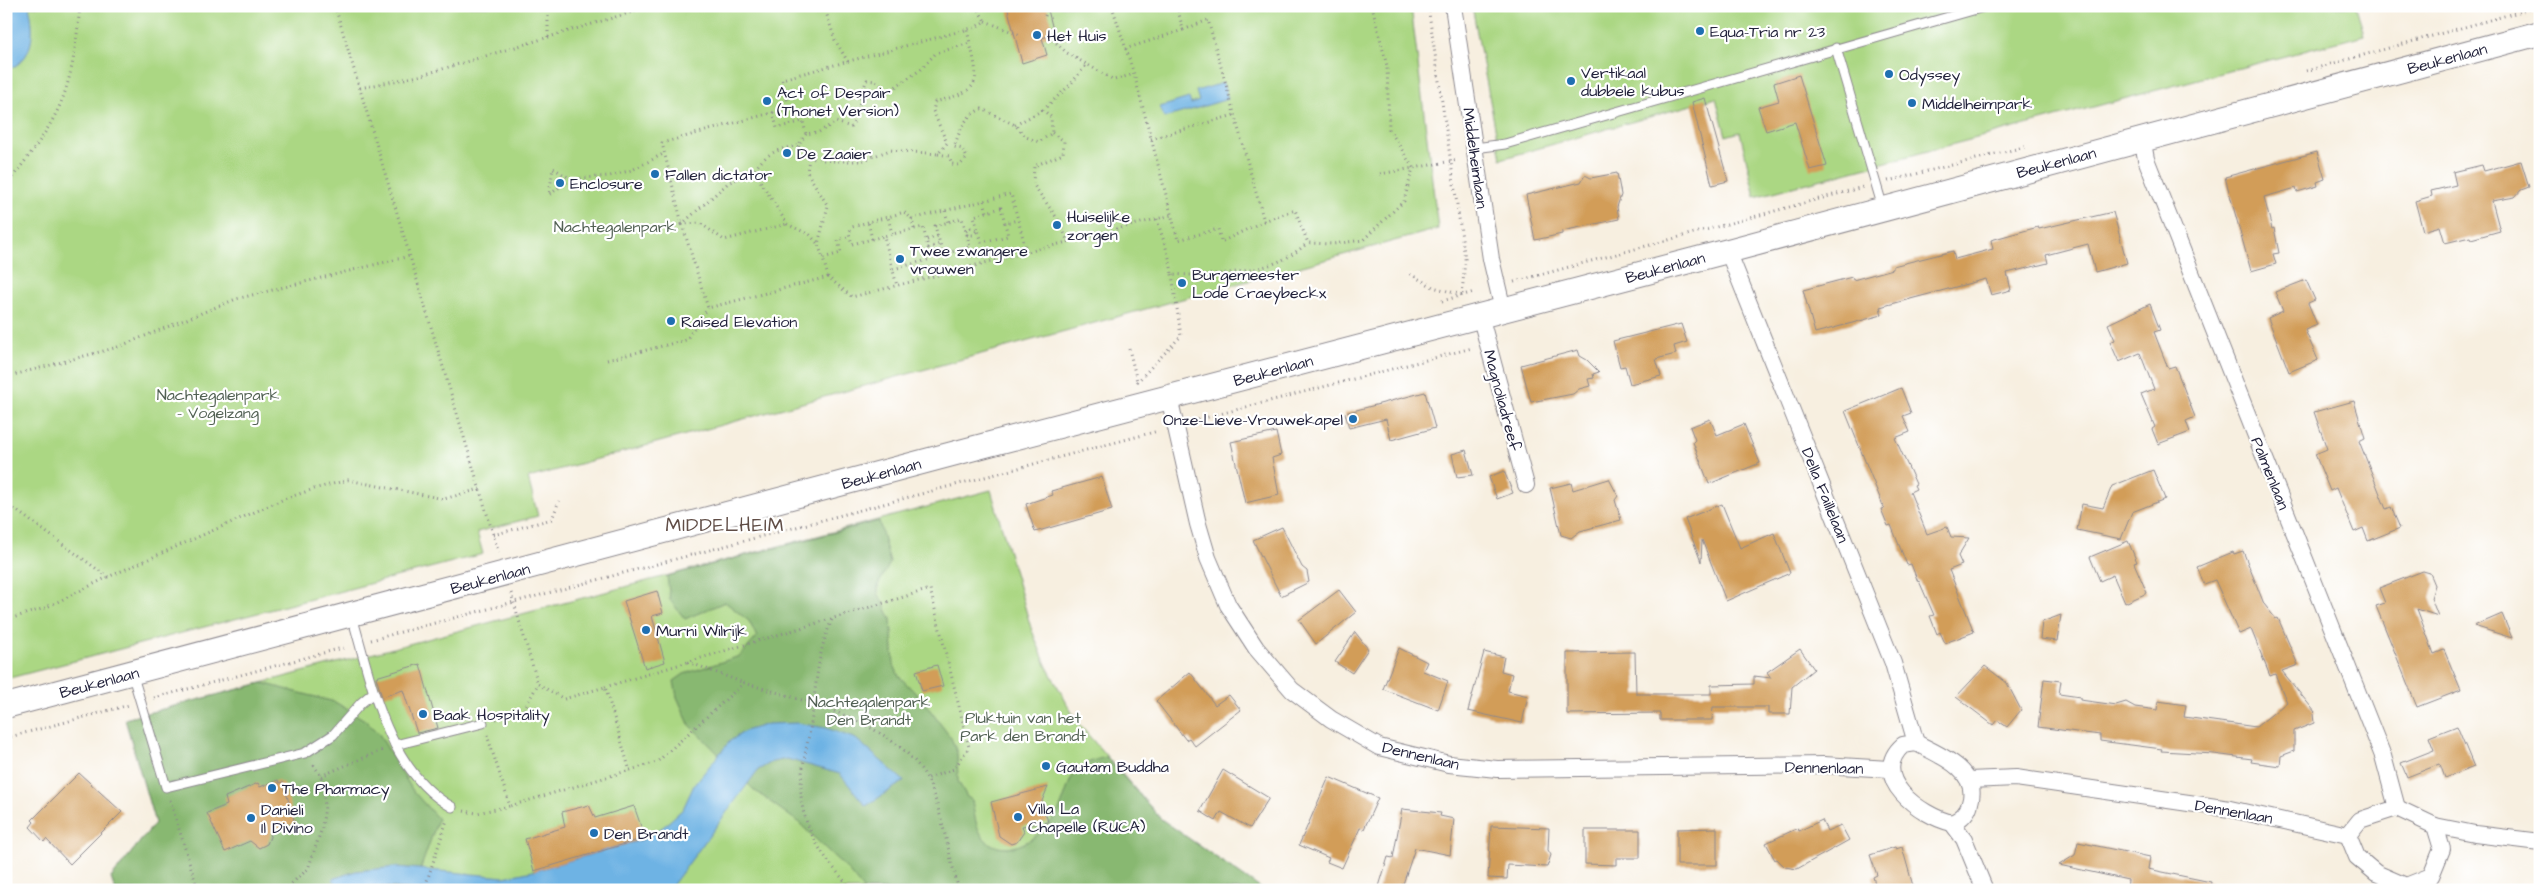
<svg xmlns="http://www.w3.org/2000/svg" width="2546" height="896" font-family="'Architects Daughter',sans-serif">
<rect width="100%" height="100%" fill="#fff"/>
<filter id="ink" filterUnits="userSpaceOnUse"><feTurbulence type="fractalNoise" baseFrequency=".02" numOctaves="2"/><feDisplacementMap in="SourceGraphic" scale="10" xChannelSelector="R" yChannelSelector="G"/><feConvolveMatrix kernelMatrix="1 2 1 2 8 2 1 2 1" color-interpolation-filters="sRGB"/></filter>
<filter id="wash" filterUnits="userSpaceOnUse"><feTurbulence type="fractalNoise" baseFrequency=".0096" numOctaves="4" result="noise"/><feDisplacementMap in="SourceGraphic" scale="20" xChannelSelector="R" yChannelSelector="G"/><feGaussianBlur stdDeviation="1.12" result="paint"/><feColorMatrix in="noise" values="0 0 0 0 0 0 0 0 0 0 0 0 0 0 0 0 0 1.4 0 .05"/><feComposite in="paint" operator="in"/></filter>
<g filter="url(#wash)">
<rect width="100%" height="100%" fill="#f7efe0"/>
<g fill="#abd783" stroke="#667c5f">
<polygon points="6,6 1411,6 1438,229 528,478 538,516 477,532 483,554 6,679"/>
<polygon points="1472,6 2356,6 2364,35 1755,197 1740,132 1726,136 1716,98 1501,159"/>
<polygon points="991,490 1031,628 1046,665 1077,722 1161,819 1263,890 115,890 111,878 155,823 125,719"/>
</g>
<g fill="#88b871" stroke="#556d56">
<path d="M879 521 890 563 878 585V593L891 619 894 665 899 676 924 702 951 738 957 752 958 781 967 797 972 800C974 811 975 827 983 837 1005 863 1041 837 1056 815 1065 802 1066 785 1075 772 1083 763 1095 760 1106 757L1161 819 1263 890H864L845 867 798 822 754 790 689 724 677 697 674 681 684 674 740 656 757 637 749 621 725 602 685 619 670 600 667 576Z"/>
<polygon points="262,683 335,702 365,720 379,734 413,791 438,819 413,890 115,890 111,878 155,823 125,719"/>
</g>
<g fill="#6eb3e4" stroke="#486a90">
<path d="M6 6H29C35 31 35 61 6 70Z"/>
<polygon points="1223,83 1228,99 1164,118 1160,107 1189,98 1191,104 1199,101 1196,91"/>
<polygon points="797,723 826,728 856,739 904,781 866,806 840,774 787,759 772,762 758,770 669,890 418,890 374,886 344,890 332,879 356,871 397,867 504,877 533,871 644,839 663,827 683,809 694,785 730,741 745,731 768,724"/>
</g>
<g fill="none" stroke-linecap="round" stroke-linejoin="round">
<polyline stroke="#6eb3e4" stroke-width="6" points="337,890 339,885"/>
</g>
<g id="blocks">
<g fill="#d29d59">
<polygon points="1007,6 1047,6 1054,34 1042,38 1047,55 1022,63"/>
<polygon points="1799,75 1827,166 1810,170 1795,122 1766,131 1758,107 1779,101 1774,83"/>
<polygon points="1705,98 1728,181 1712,185 1692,102"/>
<polygon points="2317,152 2325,179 2317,182 2318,186 2297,192 2296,188 2264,197 2272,229 2274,228 2279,253 2273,254 2276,264 2251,271 2225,177"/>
<polygon points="2521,161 2529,187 2521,190 2515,197 2492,201 2500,231 2471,239 2470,237 2445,243 2440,226 2423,231 2415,201 2432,196 2431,191 2456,185 2453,172 2482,165 2484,171"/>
<polygon points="1617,173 1621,195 1617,207 1619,219 1562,231 1562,234 1535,240 1526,195 1581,182 1585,175 1591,178"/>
<polygon points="2113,212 2127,263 2095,272 2088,244 2046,255 2048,263 2007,273 2011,290 1991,295 1986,279 1880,307 1882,315 1815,333 1803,290 1852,277 1853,280 1893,269 1893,266 1953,251 1955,259 1993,249 1991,240 2038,227 2039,229"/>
<polygon points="2306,280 2315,300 2308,303 2317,325 2305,330 2318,360 2289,372 2268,318 2283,311 2275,292"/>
<polygon points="2150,304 2160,330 2154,332 2168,368 2175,366 2195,417 2186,421 2190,432 2158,444 2152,429 2155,427 2141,394 2154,389 2140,353 2119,362 2110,342 2115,340 2108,324"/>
<polygon points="1681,324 1687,342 1674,346 1676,354 1656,359 1661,376 1630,384 1625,366 1620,367 1613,341"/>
<polygon points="1578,350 1580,356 1587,360 1599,372 1593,374 1594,378 1588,379 1590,386 1579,389 1573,394 1531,402 1521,365"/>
<polygon points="1901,388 1911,413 1903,416 1910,432 1895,438 1916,484 1914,485 1916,489 1910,492 1927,534 1947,527 1951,537 1969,538 1958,556 1962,565 1949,570 1974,632 1945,643 1940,632 1937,634 1930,616 1934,615 1919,581 1918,582 1911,564 1907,565 1891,525 1888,526 1881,509 1884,508 1845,411"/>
<polygon points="1425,392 1435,428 1391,440 1386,419 1349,428 1345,413"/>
<polygon points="2354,401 2365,438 2359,441 2386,509 2391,507 2400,528 2368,541 2363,528 2354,532 2336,488 2330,491 2315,454 2327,449 2314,412"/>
<polygon points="1710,419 1717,435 1744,424 1760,463 1709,484 1693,442 1695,440 1690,427"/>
<polygon points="1276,432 1281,455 1272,458 1279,495 1245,503 1231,442"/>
<polygon points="1466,450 1473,475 1457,477 1452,454"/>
<polygon points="2153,470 2165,499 2132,512 2121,539 2077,530 2082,504 2103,508 2112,486"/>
<polygon points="1504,471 1513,493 1497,499 1489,477"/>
<polygon points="1102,477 1112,510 1035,532 1026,504 1053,495 1051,491"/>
<polygon points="1609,479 1618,496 1615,500 1621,520 1580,531 1571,538 1561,535 1550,488 1571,483 1573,490"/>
<polygon points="1722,504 1740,548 1774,533 1790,573 1726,601 1702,540 1701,562 1685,519"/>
<polygon points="1282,527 1302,567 1307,571 1309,582 1281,596 1253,540"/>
<polygon points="2128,541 2137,562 2134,563 2147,593 2125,603 2113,575 2100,581 2090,557"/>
<polygon points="2243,551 2264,604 2276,619 2278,618 2298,665 2282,671 2315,712 2313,714 2314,723 2294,731 2294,751 2281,756 2280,766 2251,762 2252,759 2214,754 2161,751 2162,749 2100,741 2100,735 2038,727 2044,679 2061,681 2059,694 2080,697 2080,700 2116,705 2126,702 2135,707 2157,710 2158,701 2186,705 2184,717 2256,727 2287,702 2275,674 2270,676 2251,629 2239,634 2215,580 2204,584 2197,567 2233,552 2234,554"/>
<polygon points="2423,571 2430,573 2435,585 2431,598 2438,616 2417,609 2434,654 2444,650 2461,690 2417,707 2376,606 2385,603 2379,588"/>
<polygon points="1339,590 1356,612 1316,644 1299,620"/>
<polygon points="657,591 663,613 652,616 665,662 645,668 624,601"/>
<polygon points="2502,614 2512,638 2474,626"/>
<polygon points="2061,615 2057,641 2040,639 2042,622"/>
<polygon points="1355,632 1368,649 1352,673 1335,662"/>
<polygon points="1399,648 1427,662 1423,671 1448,681 1438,710 1383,689"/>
<polygon points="1800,649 1814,669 1792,687 1790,714 1768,714 1768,707 1713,707 1712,720 1660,720 1660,713 1567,714 1567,653 1635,652 1636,694 1711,694 1711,685 1754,684 1754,676 1771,678 1767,672"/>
<polygon points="1484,652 1504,657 1501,671 1512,674 1508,691 1528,696 1522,723 1468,711"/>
<polygon points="420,664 438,728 417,733 403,690 382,697 376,677"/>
<polygon points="937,665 943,686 922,691 916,671"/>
<polygon points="1985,666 2007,683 2021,710 2007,727 1997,720 1993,725 1956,697"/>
<polygon points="1190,672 1215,705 1229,695 1241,710 1195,746 1189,738 1186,740 1156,701"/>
<polygon points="2457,726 2474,767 2445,778 2440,764 2407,777 2401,763 2434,750 2429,737"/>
<polygon points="1223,770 1269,798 1250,828 1221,812 1216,821 1200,811"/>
<polygon points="79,773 122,812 70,864 46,839 44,842 30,827 34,822 32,820"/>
<polygon points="1329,777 1378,798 1364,829 1360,828 1342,868 1327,862 1329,858 1299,845"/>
<polygon points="278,780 279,783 283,782 295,823 272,832 267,844 259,848 250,841 225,852 207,813 227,805 225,797 258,783 260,787"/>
<polygon points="1048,787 1042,801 1048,822 1022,826 1024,832 1017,842 1011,844 999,836 991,802"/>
<polygon points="589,805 595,818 634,806 645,838 534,871 525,839 565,827 562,812"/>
<polygon points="1402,809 1441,813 1440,816 1454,819 1450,855 1415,848 1401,890 1378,890 1388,857 1393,858"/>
<polygon points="1822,820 1827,831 1841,825 1849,840 1797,869 1785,867 1777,859 1775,860 1766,843 1798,828 1799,831"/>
<polygon points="1491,826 1549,828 1548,850 1551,855 1547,867 1508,865 1507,879 1488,878"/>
<polygon points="1717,828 1717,865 1677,865 1677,829"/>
<polygon points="1585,830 1640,830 1640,858 1616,858 1616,865 1585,864"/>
<polygon points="2078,842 2150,857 2148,869 2211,882 2210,890 2127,890 2128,880 2059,865 2075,855"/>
<polygon points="1895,847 1896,849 1902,847 1913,886 1900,890 1877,890 1873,877 1877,875 1870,855"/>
</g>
</g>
</g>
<g filter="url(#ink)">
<use href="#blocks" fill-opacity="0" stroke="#8c888e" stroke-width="1"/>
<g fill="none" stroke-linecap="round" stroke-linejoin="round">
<g stroke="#8c888e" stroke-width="11">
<g id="lane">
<polyline points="1836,48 1883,208"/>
<polyline points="1475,148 1505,144 1987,6"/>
<path d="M352 616C371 681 387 771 452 807"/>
<polyline points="132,673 166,787 305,753 333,735 361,703 373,693"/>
<polyline points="395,745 483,723"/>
</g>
</g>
<g stroke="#8c888e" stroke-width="18">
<g id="street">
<polyline points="1453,6 1491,259 1503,310"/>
<polyline points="2142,138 2146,159 2383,756 2397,808"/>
<polyline points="1728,251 1893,663 1916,743"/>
<polyline points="1480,315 1526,485"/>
<polyline points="1169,397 1198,524 1208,558 1228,605 1256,648 1292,690 1331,719 1379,747 1449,764 1497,769 1824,765 1889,769"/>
<path d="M1916 743C1940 755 1980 771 1970 803 1968 812 1961 819 1952 823 1921 816 1867 777 1903 745Z"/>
<polyline points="1969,780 2016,778 2230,809 2348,835"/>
<polygon points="2397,808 2435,826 2442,849 2431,876 2406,886 2376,873 2357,857 2348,835 2360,820"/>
<polyline points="1952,823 1964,839 1985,890"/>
<polyline points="2435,826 2475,834 2540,842"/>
</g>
</g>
<g stroke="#8c888e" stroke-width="26">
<polyline id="secondary" points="6,706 986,445 1728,251 2540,33"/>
</g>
<g stroke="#8c888e" stroke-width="3" stroke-dasharray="1 4" stroke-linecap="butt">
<polyline points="335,6 499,554"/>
<polyline points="824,6 835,40 848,62"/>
<polyline points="976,6 985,21 976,27 782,79 789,108 662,143 682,224 708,308 828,277 852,297 1172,215"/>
<polyline points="1112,6 1134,74 1178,240 1218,229 1221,242 1264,221"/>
<polyline points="1177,6 1183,30 1208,20 1264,221 1295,210 1308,243 1333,244 1363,240 1404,201 1413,168 1389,129 1387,66 1372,6"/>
<polyline points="1428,6 1465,259 1462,295"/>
<polyline points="1045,16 1048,6"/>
<polyline points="985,21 1020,35"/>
<polyline points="1049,36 1067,53 1114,80 1134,74"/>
<polyline points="548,37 548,6"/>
<polyline points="1125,49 1183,30"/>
<polyline points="2306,71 2540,6"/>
<polyline points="360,88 419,76 652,6"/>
<path d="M773 112 777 128 803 121 806 134 819 132 836 122 851 127C860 111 859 97 867 80L876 81 888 92 920 70 936 53 970 43 967 30"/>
<polyline points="1015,125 1043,110"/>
<polyline points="1052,133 1064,141 1063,154 1034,166 1033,184 1059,221 1068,242"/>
<path d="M806 134 798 146 809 158 831 161H861L890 150 938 154 947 143 933 111 935 102C979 90 981 87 970 43"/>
<polyline points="1151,139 1234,115"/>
<path d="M798 146C778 148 765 154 754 171L787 224 810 235 818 244"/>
<path d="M938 154 949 156 952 164 960 165 967 158 963 149 954 147C960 130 965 115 982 109L1015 125 1026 137 1039 142 1052 133 1051 117 1043 110 1070 85 1087 64"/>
<polyline points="809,158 807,172 828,206 818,244 823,258"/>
<polyline points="754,171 728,183 682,224 700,223 724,240 787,224"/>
<polyline points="1380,174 1458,160"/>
<polyline points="571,179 549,195 553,168 571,179 610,176 632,170 665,153"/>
<polyline points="1888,181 2028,146"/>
<path d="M6 185C26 160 47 134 60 105 73 75 77 38 80 6"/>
<polyline points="984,201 987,212 1001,208 1005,223 1018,220"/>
<polyline points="945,211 948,222"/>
<path d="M1157 219C1162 238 1170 255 1172 274 1200 277 1257 273 1282 260 1291 256 1300 249 1308 243"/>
<polyline points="868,222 852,227 849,233 852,244 884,236"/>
<polyline points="914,229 912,219 1011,194 1027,253"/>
<polyline points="966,231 971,228 978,230 982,242 1008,236 1005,223"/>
<polyline points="892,234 888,217 904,212 912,219"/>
<polyline points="967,235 962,218 935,226 943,254 970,247 967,235 973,235 978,230 974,216 987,212"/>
<polyline points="872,239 868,222 888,217"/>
<polyline points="927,240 938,236"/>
<polyline points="928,248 940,244"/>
<polyline points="893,269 931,259 923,227 884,236 897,286"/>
<polyline points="1410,274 1433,287 1462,295"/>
<polyline points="828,277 823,258 841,253 838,240 850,236"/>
<polyline points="1514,282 1863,187"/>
<polyline points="1442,301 1474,292"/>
<polyline points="1129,349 1137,381"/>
<polyline points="607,360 686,340 708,308"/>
<polyline points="6,377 118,347 236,299 410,256"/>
<polyline points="1137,382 1181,336 1172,274"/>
<polyline points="1193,421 1472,348"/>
<polyline points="6,503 108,577"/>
<polyline points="493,535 552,519 559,501"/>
<polyline points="511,593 538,684 564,699 605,687 630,771"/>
<polyline points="6,620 45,608 108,577 284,499 317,488 348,480 444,499 480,489"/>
<path d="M832 620C817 652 816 688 811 724 806 754 795 787 805 817 814 847 833 867 852 890"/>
<polyline points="371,640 1158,431"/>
<polyline points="688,662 744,683"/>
<polyline points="605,687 930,589 969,747 954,769 926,779"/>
<polyline points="154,698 346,647"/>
<polyline points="496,719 523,711 538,684"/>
<path d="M487 735 510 806 657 762 744 683C802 700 906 724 931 787 943 819 949 856 959 890"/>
<polyline points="6,738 129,705"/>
<polyline points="321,776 382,750"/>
<polyline points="170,800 198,890"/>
<polyline points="464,811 477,813 510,806"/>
<polyline points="284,890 308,869 322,828 325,806 321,776 313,764"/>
<polyline points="424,890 447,820"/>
</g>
<use href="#lane" stroke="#fff" stroke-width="9"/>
<use href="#street" stroke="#fff" stroke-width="16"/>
<use href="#secondary" stroke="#fff" stroke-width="24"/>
</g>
</g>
<g fill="#1f6fb2" stroke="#fff" stroke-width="2">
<circle cx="1700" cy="31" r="5"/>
<circle cx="1037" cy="35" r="5"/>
<circle cx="1889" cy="74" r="5"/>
<circle cx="1571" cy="81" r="5"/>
<circle cx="767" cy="101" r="5"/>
<circle cx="1912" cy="103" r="5"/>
<circle cx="787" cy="153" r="5"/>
<circle cx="655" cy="174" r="5"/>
<circle cx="560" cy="183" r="5"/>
<circle cx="1057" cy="225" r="5"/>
<circle cx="900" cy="259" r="5"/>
<circle cx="1182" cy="283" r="5"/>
<circle cx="671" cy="321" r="5"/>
<circle cx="1353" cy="419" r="5"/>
<circle cx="646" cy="630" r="5"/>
<circle cx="423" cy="714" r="5"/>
<circle cx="1046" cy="766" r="5"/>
<circle cx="272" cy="788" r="5"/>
<circle cx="1018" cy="817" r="5"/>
<circle cx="251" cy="818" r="5"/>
<circle cx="594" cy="833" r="5"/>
</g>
<g text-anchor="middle" stroke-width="4.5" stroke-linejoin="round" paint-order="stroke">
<g font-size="16" fill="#22223b" stroke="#fff" text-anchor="start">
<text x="1710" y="37">Equa-Tria nr 23</text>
<text x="1047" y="41">Het Huis</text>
<text x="1581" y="78">Vertikaal<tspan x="1581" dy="18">dubbele kubus</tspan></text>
<text x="1899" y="80">Odyssey</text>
<text x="777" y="98">Act of Despair<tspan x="777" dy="18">(Thonet Version)</tspan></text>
<text x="1922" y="109">Middelheimpark</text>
<text x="797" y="159">De Zaaier</text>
<text x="665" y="180">Fallen dictator</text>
<text x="570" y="189">Enclosure</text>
<text x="1067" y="222">Huiselijke<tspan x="1067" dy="18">zorgen</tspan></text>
<text x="910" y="256">Twee zwangere<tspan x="910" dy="18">vrouwen</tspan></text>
<text x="1192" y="280">Burgemeester<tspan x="1192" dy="18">Lode Craeybeckx</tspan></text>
<text x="681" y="327">Raised Elevation</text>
<text x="1343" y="425" text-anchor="end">Onze-Lieve-Vrouwekapel</text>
<text x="656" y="636">Murni Wilrijk</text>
<text x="433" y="720">Baak Hospitality</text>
<text x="1056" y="772">Gautam Buddha</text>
<text x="282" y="794">The Pharmacy</text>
<text x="1028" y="814">Villa La<tspan x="1028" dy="18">Chapelle (RUCA)</tspan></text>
<text x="261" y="815">Danieli<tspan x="261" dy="18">Il Divino</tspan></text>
<text x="604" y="839">Den Brandt</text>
</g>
<g font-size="16" fill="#22223b" stroke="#fff">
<text transform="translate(2447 58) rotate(-15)" y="6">Beukenlaan</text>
<text transform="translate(1476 158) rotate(82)" y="6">Middelheimlaan</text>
<text transform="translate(2056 162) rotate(-15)" y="6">Beukenlaan</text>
<text transform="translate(1665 267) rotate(-15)" y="6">Beukenlaan</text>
<text transform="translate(1273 370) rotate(-15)" y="6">Beukenlaan</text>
<text transform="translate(1503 400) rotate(75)" y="6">Magnoliadreef</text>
<text transform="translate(881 473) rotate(-15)" y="6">Beukenlaan</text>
<text transform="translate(2271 473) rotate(68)" y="6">Palmenlaan</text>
<text transform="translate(1826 495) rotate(68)" y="6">Della Faillelaan</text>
<text transform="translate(490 578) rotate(-15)" y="6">Beukenlaan</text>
<text transform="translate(99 682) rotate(-15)" y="6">Beukenlaan</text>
<text transform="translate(1421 755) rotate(13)" y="6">Dennenlaan</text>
<text transform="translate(1824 767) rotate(1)" y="6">Dennenlaan</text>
<text transform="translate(2234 811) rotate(10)" y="6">Dennenlaan</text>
</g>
<g font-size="16" fill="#526154" stroke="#fff">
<text x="615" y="232">Nachtegalenpark</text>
<text x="218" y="400">Nachtegalenpark<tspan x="218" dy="18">- Vogelzang</tspan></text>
<text x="869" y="707">Nachtegalenpark<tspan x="869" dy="18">Den Brandt</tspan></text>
<text x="1023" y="723">Pluktuin van het<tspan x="1023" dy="18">Park den Brandt</tspan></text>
</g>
<g font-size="19" letter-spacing="1" fill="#604d46" stroke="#fff">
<text x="725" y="531">MIDDELHEIM</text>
</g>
</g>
<rect width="2546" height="896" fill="none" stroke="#fff" stroke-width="25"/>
</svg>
